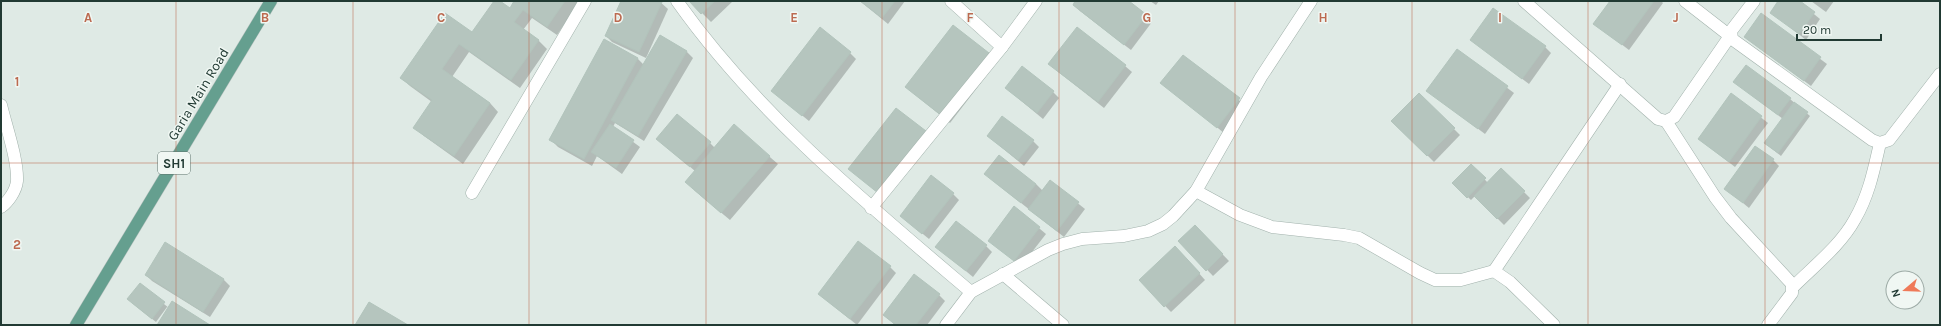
<svg xmlns="http://www.w3.org/2000/svg" width="1941" height="326" font-family="Karla,sans-serif">
<rect width="100%" height="100%" fill="#dfeae5"/>
<g fill="#0003">
<polygon points="495,1 498,1 510,9 516,1 580,1 557,35 532,18 523,30 538,40 547,49 520,88 469,52 452,77 490,103 498,112 463,164 424,136 415,128 432,102 410,86 401,78 473,33"/>
<polygon points="622,1 659,1 668,9 646,58 612,42 606,36"/>
<polygon points="690,1 733,1 711,22"/>
<polygon points="860,1 905,1 888,24"/>
<polygon points="1077,1 1127,1 1152,22 1131,50 1080,11 1074,5"/>
<polygon points="1150,1 1159,1 1156,5"/>
<polygon points="1611,1 1661,1 1663,3 1629,50 1595,24"/>
<polygon points="1779,1 1798,1 1820,19 1806,40 1771,12"/>
<polygon points="1811,1 1834,1 1826,12"/>
<polygon points="1761,15 1827,64 1811,86 1745,37"/>
<polygon points="953,26 997,62 950,123 906,87"/>
<polygon points="660,36 687,52 693,58 644,141 615,123 613,127 640,147 622,174 597,156 592,166 558,147 550,139 604,41 638,59 644,65"/>
<polygon points="1471,40 1545,47 1551,53 1529,84"/>
<polygon points="1457,50 1514,93 1485,134 1428,91"/>
<polygon points="850,53 856,59 809,121 772,91"/>
<polygon points="1183,56 1245,105 1224,133 1162,83"/>
<polygon points="1125,66 1132,72 1104,108 1056,70"/>
<polygon points="1735,82 1790,99 1810,116 1781,156 1765,143 1783,119"/>
<polygon points="1006,88 1053,92 1059,98 1043,119"/>
<polygon points="1419,94 1460,135 1434,162 1393,121"/>
<polygon points="1731,94 1768,123 1735,167 1699,139"/>
<polygon points="734,126 778,164 730,220 694,190 695,171 664,145 710,143 715,148"/>
<polygon points="988,136 1033,141 1039,147 1024,166"/>
<polygon points="1773,160 1779,166 1749,208 1726,189"/>
<polygon points="1471,165 1488,183 1501,169 1530,198 1504,225 1475,196 1471,200 1453,183"/>
<polygon points="992,180 1036,184 1043,191 1050,181 1085,209 1064,237"/>
<polygon points="953,194 959,200 929,239 901,216"/>
<polygon points="1015,208 1046,234 1021,266 989,241"/>
<polygon points="1201,232 1229,261 1213,276 1180,241"/>
<polygon points="986,246 992,252 973,277 937,247"/>
<polygon points="1181,253 1205,280 1171,312 1140,280"/>
<polygon points="890,267 896,273 857,325 819,294"/>
<polygon points="146,275 223,279 230,286 210,317 152,281"/>
<polygon points="140,285 169,308 208,325 158,325 169,308 167,307 156,322 132,303"/>
<polygon points="939,295 945,301 927,325 895,325 884,315"/>
</g>
<g fill="#b5c5be" stroke="#b2c4bc">
<polygon points="494,1 500,1 510,8 514,1 565,1 547,27 523,10 514,22 539,40 511,80 459,44 442,69 490,103 454,156 413,128 432,100 400,78 445,13 472,32"/>
<polygon points="621,1 662,2 639,52 605,36"/>
<polygon points="689,1 715,1 701,14"/>
<polygon points="860,1 895,1 882,18"/>
<polygon points="1075,1 1129,1 1147,15 1124,45 1073,5"/>
<polygon points="1610,1 1654,1 1622,45 1593,24"/>
<polygon points="1778,1 1800,1 1815,12 1799,34 1770,13"/>
<polygon points="1493,8 1546,46 1522,79 1470,40"/>
<polygon points="1761,13 1821,57 1804,81 1744,37"/>
<polygon points="953,25 989,53 942,116 905,87"/>
<polygon points="820,27 851,52 802,116 771,91"/>
<polygon points="1077,27 1126,65 1098,102 1048,64"/>
<polygon points="660,35 687,51 638,136 611,120"/>
<polygon points="604,39 638,58 584,159 549,140"/>
<polygon points="1457,49 1508,86 1478,129 1426,91"/>
<polygon points="1183,55 1240,98 1217,128 1160,83"/>
<polygon points="1746,65 1791,98 1778,115 1733,82"/>
<polygon points="1022,66 1054,91 1037,113 1005,88"/>
<polygon points="1419,93 1455,128 1427,156 1391,121"/>
<polygon points="1731,93 1762,116 1729,162 1698,139"/>
<polygon points="1794,102 1808,112 1778,153 1764,143"/>
<polygon points="896,108 926,131 878,193 848,169"/>
<polygon points="677,114 711,142 690,167 656,139"/>
<polygon points="1002,116 1034,140 1018,160 987,136"/>
<polygon points="610,124 634,140 616,168 591,152"/>
<polygon points="734,124 770,156 721,213 685,182"/>
<polygon points="1755,146 1774,159 1743,203 1724,189"/>
<polygon points="999,155 1036,184 1021,203 984,174"/>
<polygon points="1471,164 1486,178 1467,198 1452,183"/>
<polygon points="1501,168 1525,191 1497,219 1474,196"/>
<polygon points="931,175 954,193 922,234 900,216"/>
<polygon points="1050,180 1079,202 1057,231 1028,209"/>
<polygon points="1014,206 1040,227 1014,261 988,241"/>
<polygon points="956,221 987,245 966,271 935,247"/>
<polygon points="1195,225 1223,254 1206,271 1178,241"/>
<polygon points="858,241 891,266 850,319 818,294"/>
<polygon points="165,242 224,279 203,312 145,275"/>
<polygon points="1175,246 1200,273 1164,307 1139,280"/>
<polygon points="914,274 940,294 916,325 896,325 883,315"/>
<polygon points="140,283 165,302 152,319 127,299"/>
<polygon points="172,301 210,325 157,325"/>
<polygon points="369,302 408,325 355,325"/>
</g>
<g fill="none" stroke-linecap="round" stroke-linejoin="round">
<g stroke="#a2b2ac" stroke-width="13">
<g id="minor">
<path d="M677 1C757 114 866 203 971 292"/>
<polyline points="951,1 1002,47"/>
<polyline points="1524,1 1658,119 1666,121 1674,117 1730,36 1685,1"/>
<polyline points="1754,1 1731,31 1732,39 1872,140 1880,143 1889,140 1940,74"/>
<path d="M1 105C6 126 18 160 17 181 16 191 8 202 1 207"/>
<polyline points="1666,121 1715,197 1731,218 1792,284 1792,293 1768,325"/>
<polyline points="1196,191 1240,215 1272,227 1344,235 1359,238 1420,273 1435,280 1461,280 1494,271 1510,282 1554,325"/>
<polyline points="472,193 585,1"/>
<polyline points="871,208 1002,47 1036,1"/>
<polyline points="1494,271 1620,84"/>
<polyline points="1003,274 1063,325"/>
<path d="M1793 287C1814 266 1841 245 1855 219 1869 195 1874 169 1880 143"/>
<polyline points="946,325 971,292 1048,250 1063,244 1082,239 1124,236 1148,231 1163,224 1173,216 1196,191 1261,77 1311,1"/>
</g>
</g>
<g stroke="#bcc4c2" stroke-width="13">
<polyline id="major" points="76,325 271,1"/>
</g>
<use href="#minor" stroke="#fff" stroke-width="12"/>
<use href="#major" stroke="#659f8f" stroke-width="12"/>
</g>
<path fill="none" stroke="#bc6a50" stroke-width="1" stroke-opacity="0.55" d="M176 1V325M353 1V325M529 1V325M706 1V325M882 1V325M1059 1V325M1235 1V325M1412 1V325M1588 1V325M1765 1V325M1 163H1940"/>
<g text-anchor="middle" stroke-width="3" stroke-linejoin="round" paint-order="stroke">
<rect fill="#f0f7f3" stroke="#5f736d" stroke-width="1" x="158" y="152" width="32" height="22" rx="3"/>
<g font-size="13" font-weight="bold" fill="#213a33">
<text x="174" y="168">SH1</text>
</g>
<g font-size="14" fill="#213a33" stroke="#f0f7f3">
<text transform="translate(198 94) rotate(-59)" y="5">Garia Main Road</text>
</g>
</g>
<g font-size="13" text-anchor="middle" font-weight="bold" fill="#bc6a50" stroke="#f0f7f3" stroke-width="3" stroke-linejoin="round" paint-order="stroke">
<text x="88" y="22">A</text>
<text x="265" y="22">B</text>
<text x="441" y="22">C</text>
<text x="618" y="22">D</text>
<text x="794" y="22">E</text>
<text x="970" y="22">F</text>
<text x="1147" y="22">G</text>
<text x="1323" y="22">H</text>
<text x="1500" y="22">I</text>
<text x="1676" y="22">J</text>
<text x="17" y="86">1</text>
<text x="17" y="249">2</text>
</g>
<rect width="1941" height="326" fill="none" stroke="#213a33" stroke-width="4"/>
<g transform="translate(1905 290) rotate(251)"><circle r="19" fill="#f0f7f3" stroke="#9daba6"/>
<path d="M0-3L7 15L0 10L-7 15Z" fill="#ef7a59"/>
<text y="-6" font-size="11" font-weight="bold" text-anchor="middle" fill="#213a33">N</text>
</g>
<path d="M1797 34v6h84v-6" fill="none" stroke="#213a33" stroke-width="2"/>
<text x="1803" y="34" font-size="12" fill="#213a33" stroke="#f0f7f3" stroke-width="3" paint-order="stroke">20 m</text>
</svg>
